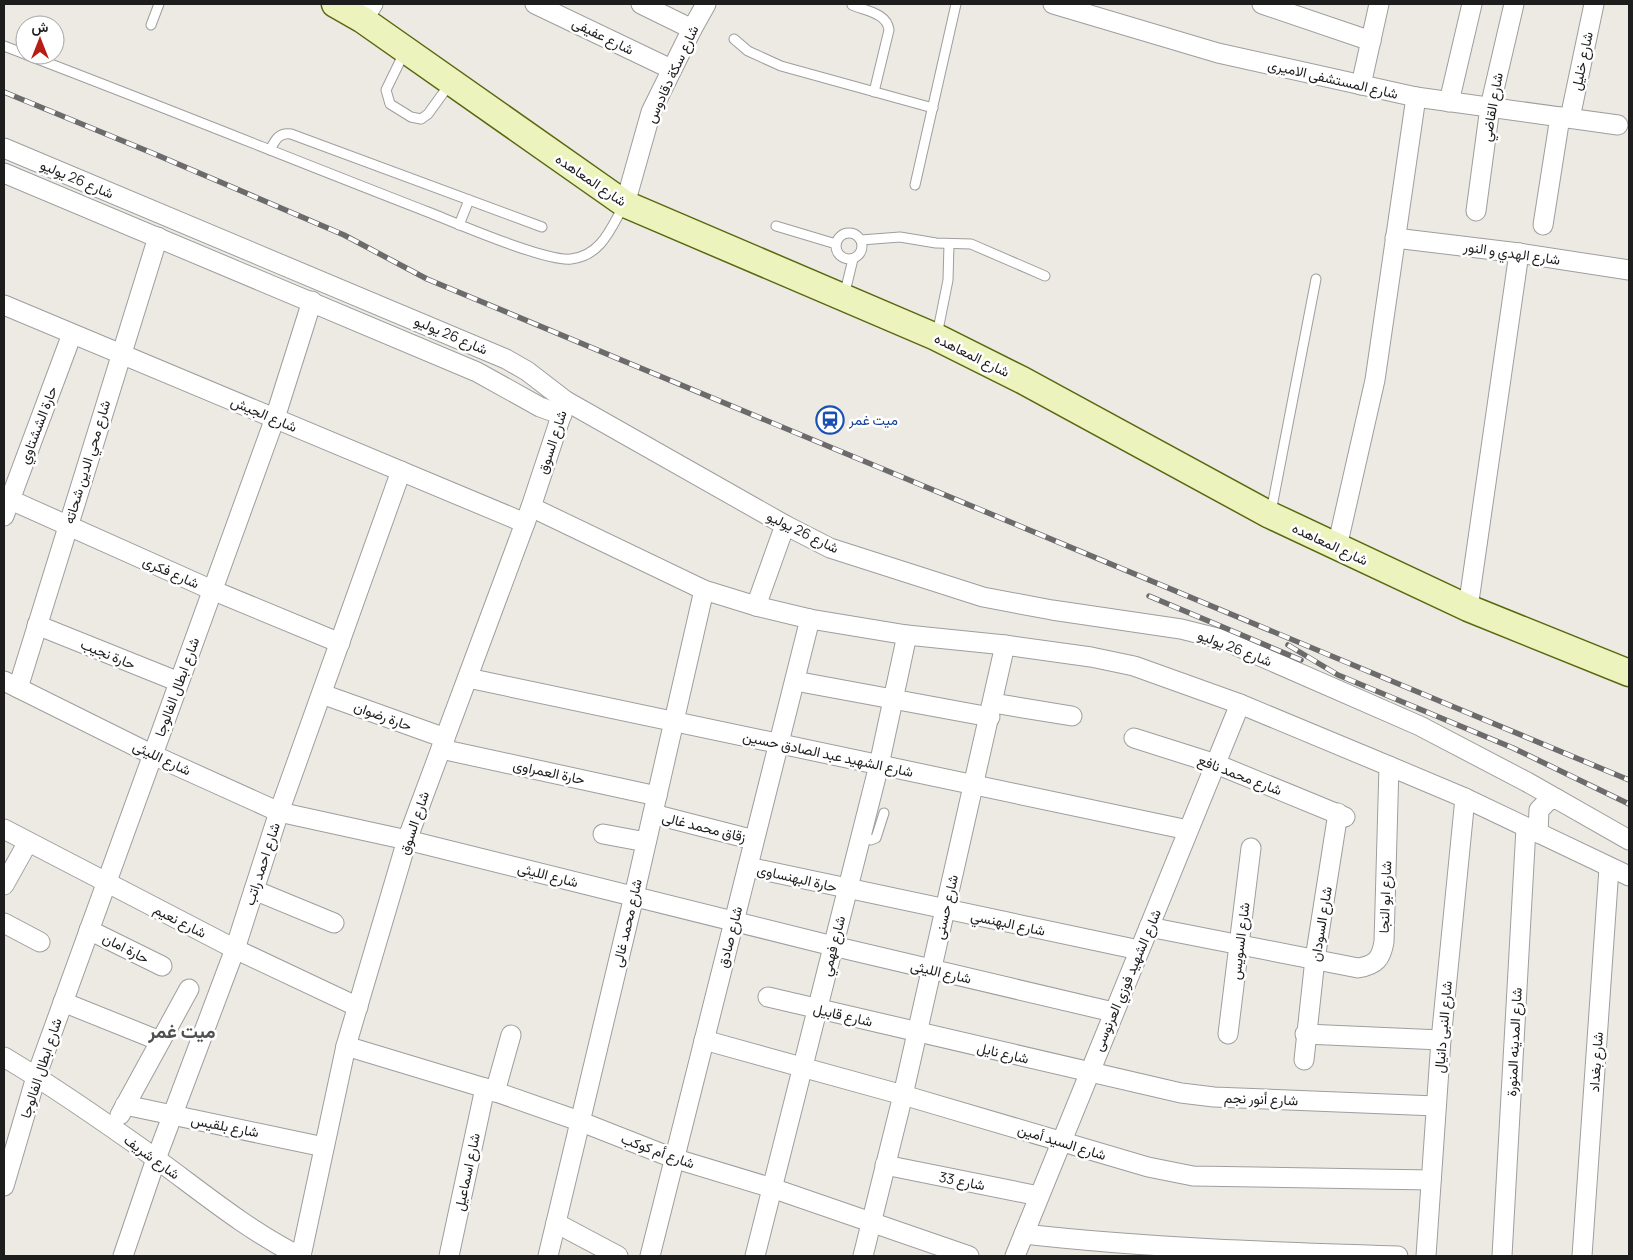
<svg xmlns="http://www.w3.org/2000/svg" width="1633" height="1260" font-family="Manrope,Vazirmatn,sans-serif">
<rect width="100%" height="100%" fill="#edeae3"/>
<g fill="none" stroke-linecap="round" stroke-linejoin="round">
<g stroke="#9e9e9e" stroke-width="11">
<g id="service">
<path d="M852 5C866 11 887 13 889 30L874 92"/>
<polyline points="151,25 159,4"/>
<polyline points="734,39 748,51 781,66 933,108"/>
<polyline points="4,46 25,54"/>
<polyline points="404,53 386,90 390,104 411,117 421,119 428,114 449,85"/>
<path d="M27 55C161 106 294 160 428 212 456 223 546 262 571 259 601 256 611 228 624 205"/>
<path d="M270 150C275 140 279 132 291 134L542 227"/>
<polyline points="915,185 956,4"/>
<polyline points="459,225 469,200"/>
<polyline points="776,226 836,244"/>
<circle cx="849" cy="246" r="13"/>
<polyline points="861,240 900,237 936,243 971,244 1045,276"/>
<polyline points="844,296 853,259"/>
<polyline points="937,335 948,280 949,244"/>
<polyline points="1271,512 1316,279"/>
<polyline points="861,837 871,840 876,838 884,813"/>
</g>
</g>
<g stroke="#9e9e9e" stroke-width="21">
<g id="minor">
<polyline points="535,4 671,69"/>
<polyline points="641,4 692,29"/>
<polyline points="1053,4 1218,53 1416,97 1618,125"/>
<polyline points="1262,4 1371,41"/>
<polyline points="363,20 373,4"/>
<polyline points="1361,85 1379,4"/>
<polyline points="1449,102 1472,4"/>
<polyline points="1570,118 1594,4"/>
<polyline points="4,148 506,359 527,371 566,401 785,525 830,548 983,597 1052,610 1181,629 1221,639 1420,726 1527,782 1629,840"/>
<polyline points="4,173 477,372 540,407 562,415"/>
<polyline points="625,204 651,112 692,29 706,4"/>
<polyline points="1476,211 1490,107 1514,4"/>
<polyline points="1543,225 1560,117"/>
<polyline points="1395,238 1519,253 1629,270"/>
<polyline points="4,305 525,523"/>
<polyline points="4,497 212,590 340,643"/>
<polyline points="531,507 704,590 756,606 810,619 907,635 1005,645 1091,657 1134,666 1240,704 1389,766 1465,798 1629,876"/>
<polyline points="4,516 72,334"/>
<polyline points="1337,547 1375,380 1416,97"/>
<polyline points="756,606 785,525"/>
<polyline points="1468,608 1519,253"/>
<polyline points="37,625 179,682"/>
<polyline points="468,678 1188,830"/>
<polyline points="4,681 153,755 279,812 407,840 833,946 1113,1012"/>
<polyline points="795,681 990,717"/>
<polyline points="18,688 158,237"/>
<polyline points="322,694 445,738"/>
<polyline points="993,703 1072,716"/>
<polyline points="1134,738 1216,764 1345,817"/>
<polyline points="441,749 657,796"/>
<polyline points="653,814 754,840"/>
<polyline points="4,829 235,949 358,1007"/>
<polyline points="1538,833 1539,810 1549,800 1557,799"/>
<polyline points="603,834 646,842"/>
<polyline points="748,867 1139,950"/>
<polyline points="4,885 28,842"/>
<polyline points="254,890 334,923"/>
<polyline points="4,923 40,942"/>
<path d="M1149 927 1358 968C1376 965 1381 959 1384 942L1389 766"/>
<polyline points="89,930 162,966"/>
<polyline points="768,997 1181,1093 1214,1097 1436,1106"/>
<polyline points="63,1002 160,1041"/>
<polyline points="1228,1034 1251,848"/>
<polyline points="1305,1034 1441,1040"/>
<polyline points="704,1040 903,1095 1148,1167 1193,1176 1431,1180"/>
<polyline points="346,1046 485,1088 579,1121 673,1158 772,1188 969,1256"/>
<path d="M4 1057C56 1088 106 1123 155 1158 203 1193 246 1229 299 1256"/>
<polyline points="1304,1060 1315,959 1338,813"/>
<polyline points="495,1092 511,1035"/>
<polyline points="125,1105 324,1147"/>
<polyline points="120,1115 189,989"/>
<polyline points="885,1165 1039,1196"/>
<polyline points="4,1186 36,1077 275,418 312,301"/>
<polyline points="556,1223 618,1256"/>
<path d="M1024 1234C1148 1248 1273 1252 1398 1256"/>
<polyline points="123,1256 156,1159 235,949 279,812 401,471"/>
<polyline points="301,1256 346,1046 407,840 531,507 566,401"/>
<polyline points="449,1256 485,1088"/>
<polyline points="548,1256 634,896 704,590"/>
<polyline points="650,1256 810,619"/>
<polyline points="755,1256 879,765 907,635"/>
<polyline points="863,1256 903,1095 1005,645"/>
<polyline points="1015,1256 1240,704"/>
<polyline points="1426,1256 1441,1040 1465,798"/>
<polyline points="1502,1256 1526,828"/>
<polyline points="1582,1256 1609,868"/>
</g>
</g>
<g stroke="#59680f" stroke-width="29">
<polyline id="secondary" points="335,4 363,20 625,204 936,337 1022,380 1270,515 1468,608 1629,673"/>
</g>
<use href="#service" stroke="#fff" stroke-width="9"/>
<use href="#minor" stroke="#fff" stroke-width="19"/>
<use href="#secondary" stroke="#edf3bc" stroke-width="26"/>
<g stroke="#6b6b6b" stroke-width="5.5">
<g id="rail">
<polyline points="4,92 157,155 344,235 427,279 1629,780"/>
<polyline points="1149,596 1301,660"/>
<polyline points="1288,645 1338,675 1513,748 1629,804"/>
</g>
</g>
<use href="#rail" stroke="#fff" stroke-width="4" stroke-dasharray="11" stroke-linecap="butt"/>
</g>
<defs>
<g id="station-ring" transform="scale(1.4375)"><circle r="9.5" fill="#fff" stroke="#1a4fb4" stroke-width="1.5"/><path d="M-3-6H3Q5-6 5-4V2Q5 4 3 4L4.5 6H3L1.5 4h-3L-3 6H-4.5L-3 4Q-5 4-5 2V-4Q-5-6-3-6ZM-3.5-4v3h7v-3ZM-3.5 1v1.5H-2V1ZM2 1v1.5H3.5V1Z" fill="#1a4fb4"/></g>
</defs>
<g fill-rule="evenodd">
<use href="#station-ring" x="830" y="420"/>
</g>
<g text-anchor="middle" stroke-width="5" stroke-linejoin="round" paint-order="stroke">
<g font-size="14" fill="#1d1d1d" stroke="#fff">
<text transform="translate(603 36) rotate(26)" y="5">شارع عفيفى</text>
<text transform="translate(1582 61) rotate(-78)" y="5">شارع خليل</text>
<text transform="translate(672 74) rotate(-65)" y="5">شارع سكة دقادوس</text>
<text transform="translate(1333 79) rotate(13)" y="5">شارع المستشفى الاميرى</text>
<text transform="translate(1492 107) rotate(-80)" y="5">شارع القاضي</text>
<text transform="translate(77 179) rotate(23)" y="5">شارع 26 يوليو</text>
<text transform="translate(591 180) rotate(34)" y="5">شارع المعاهده</text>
<text transform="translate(1512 253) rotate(8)" y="5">شارع الهدي و النور</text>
<text transform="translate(451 335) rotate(23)" y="5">شارع 26 يوليو</text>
<text transform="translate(972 355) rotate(26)" y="5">شارع المعاهده</text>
<text transform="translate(264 414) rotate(23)" y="5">شارع الجيش</text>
<text transform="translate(38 425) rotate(-69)" y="5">حارة الششتاوي</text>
<text transform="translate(552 442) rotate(-72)" y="5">شارع السوق</text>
<text transform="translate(87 462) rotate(-73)" y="5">شارع محي الدين شحاته</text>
<text transform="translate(803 532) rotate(26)" y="5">شارع 26 يوليو</text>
<text transform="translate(1330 544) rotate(25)" y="5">شارع المعاهده</text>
<text transform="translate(171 572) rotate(24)" y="5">شارع فكرى</text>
<text transform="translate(1235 648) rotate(21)" y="5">شارع 26 يوليو</text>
<text transform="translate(108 654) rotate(22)" y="5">حارة نجيب</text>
<text transform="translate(177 687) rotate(-70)" y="5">شارع ابطال الفالوجا</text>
<text transform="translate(383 716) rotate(20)" y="5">حارة رضوان</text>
<text transform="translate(828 754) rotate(12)" y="5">شارع الشهيد عبد الصادق حسين</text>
<text transform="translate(162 758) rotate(25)" y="5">شارع الليثى</text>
<text transform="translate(549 772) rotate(12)" y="5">حارة العمراوى</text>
<text transform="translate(1240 775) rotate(21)" y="5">شارع محمد نافع</text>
<text transform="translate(414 823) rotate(-71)" y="5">شارع السوق</text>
<text transform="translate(704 827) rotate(14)" y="5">زقاق محمد غالى</text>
<text transform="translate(262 864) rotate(-72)" y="5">شارع احمد راتب</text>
<text transform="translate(548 875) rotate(14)" y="5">شارع الليثى</text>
<text transform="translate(797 878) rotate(13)" y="5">حارة البهنساوى</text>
<text transform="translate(1385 897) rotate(-88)" y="5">شارع ابو النجا</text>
<text transform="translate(946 907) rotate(-77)" y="5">شارع حسنى</text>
<text transform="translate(180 921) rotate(27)" y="5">شارع نعيم</text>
<text transform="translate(627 923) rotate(-77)" y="5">شارع محمد غالى</text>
<text transform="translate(1008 923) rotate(12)" y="5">شارع البهنسي</text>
<text transform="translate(1321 924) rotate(-81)" y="5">شارع السودان</text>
<text transform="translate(730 937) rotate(-76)" y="5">شارع صادق</text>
<text transform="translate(1240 941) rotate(-83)" y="5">شارع السويس</text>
<text transform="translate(833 946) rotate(-76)" y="5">شارع فهمي</text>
<text transform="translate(126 948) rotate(27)" y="5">حارة امان</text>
<text transform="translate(941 972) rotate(13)" y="5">شارع الليثى</text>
<text transform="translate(1127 980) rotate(-67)" y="5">شارع الشهيد فوزي العرنوسى</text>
<text transform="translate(843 1015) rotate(13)" y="5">شارع قابيل</text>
<text transform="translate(1443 1027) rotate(-85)" y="5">شارع النبى دانيال</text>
<text transform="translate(1514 1042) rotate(-87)" y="5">شارع المدينه المنورة</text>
<text transform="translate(1003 1053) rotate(13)" y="5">شارع نايل</text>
<text transform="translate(1596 1062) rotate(-86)" y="5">شارع بغداد</text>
<text transform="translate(41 1068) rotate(-72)" y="5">شارع ابطال الفالوجا</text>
<text transform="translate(1261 1099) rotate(2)" y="5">شارع أنور نجم</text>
<text transform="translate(225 1126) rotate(11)" y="5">شارع بلقيس</text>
<text transform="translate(1062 1142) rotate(17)" y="5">شارع السيد أمين</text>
<text transform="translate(658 1151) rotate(20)" y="5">شارع أم كوكب</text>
<text transform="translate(152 1157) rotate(36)" y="5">شارع شريف</text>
<text transform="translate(467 1172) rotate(-78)" y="5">شارع اسماعيل</text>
<text transform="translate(962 1181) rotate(11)" y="5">شارع 33</text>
</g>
<g font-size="14" fill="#164399" stroke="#fff" text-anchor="start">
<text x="849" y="425">ميت غمر</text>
</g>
<g font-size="19" font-weight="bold" fill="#505050" stroke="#fff">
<text x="182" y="1038">ميت غمر</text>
</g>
</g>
<rect width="1633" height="1260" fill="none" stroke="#1d1d1d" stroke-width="10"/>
<g transform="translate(40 40)"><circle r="24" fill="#ffffff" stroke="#a5a5a5"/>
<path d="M0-4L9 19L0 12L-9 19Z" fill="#b61d14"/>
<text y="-8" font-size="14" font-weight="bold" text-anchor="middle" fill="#1d1d1d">ش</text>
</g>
</svg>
